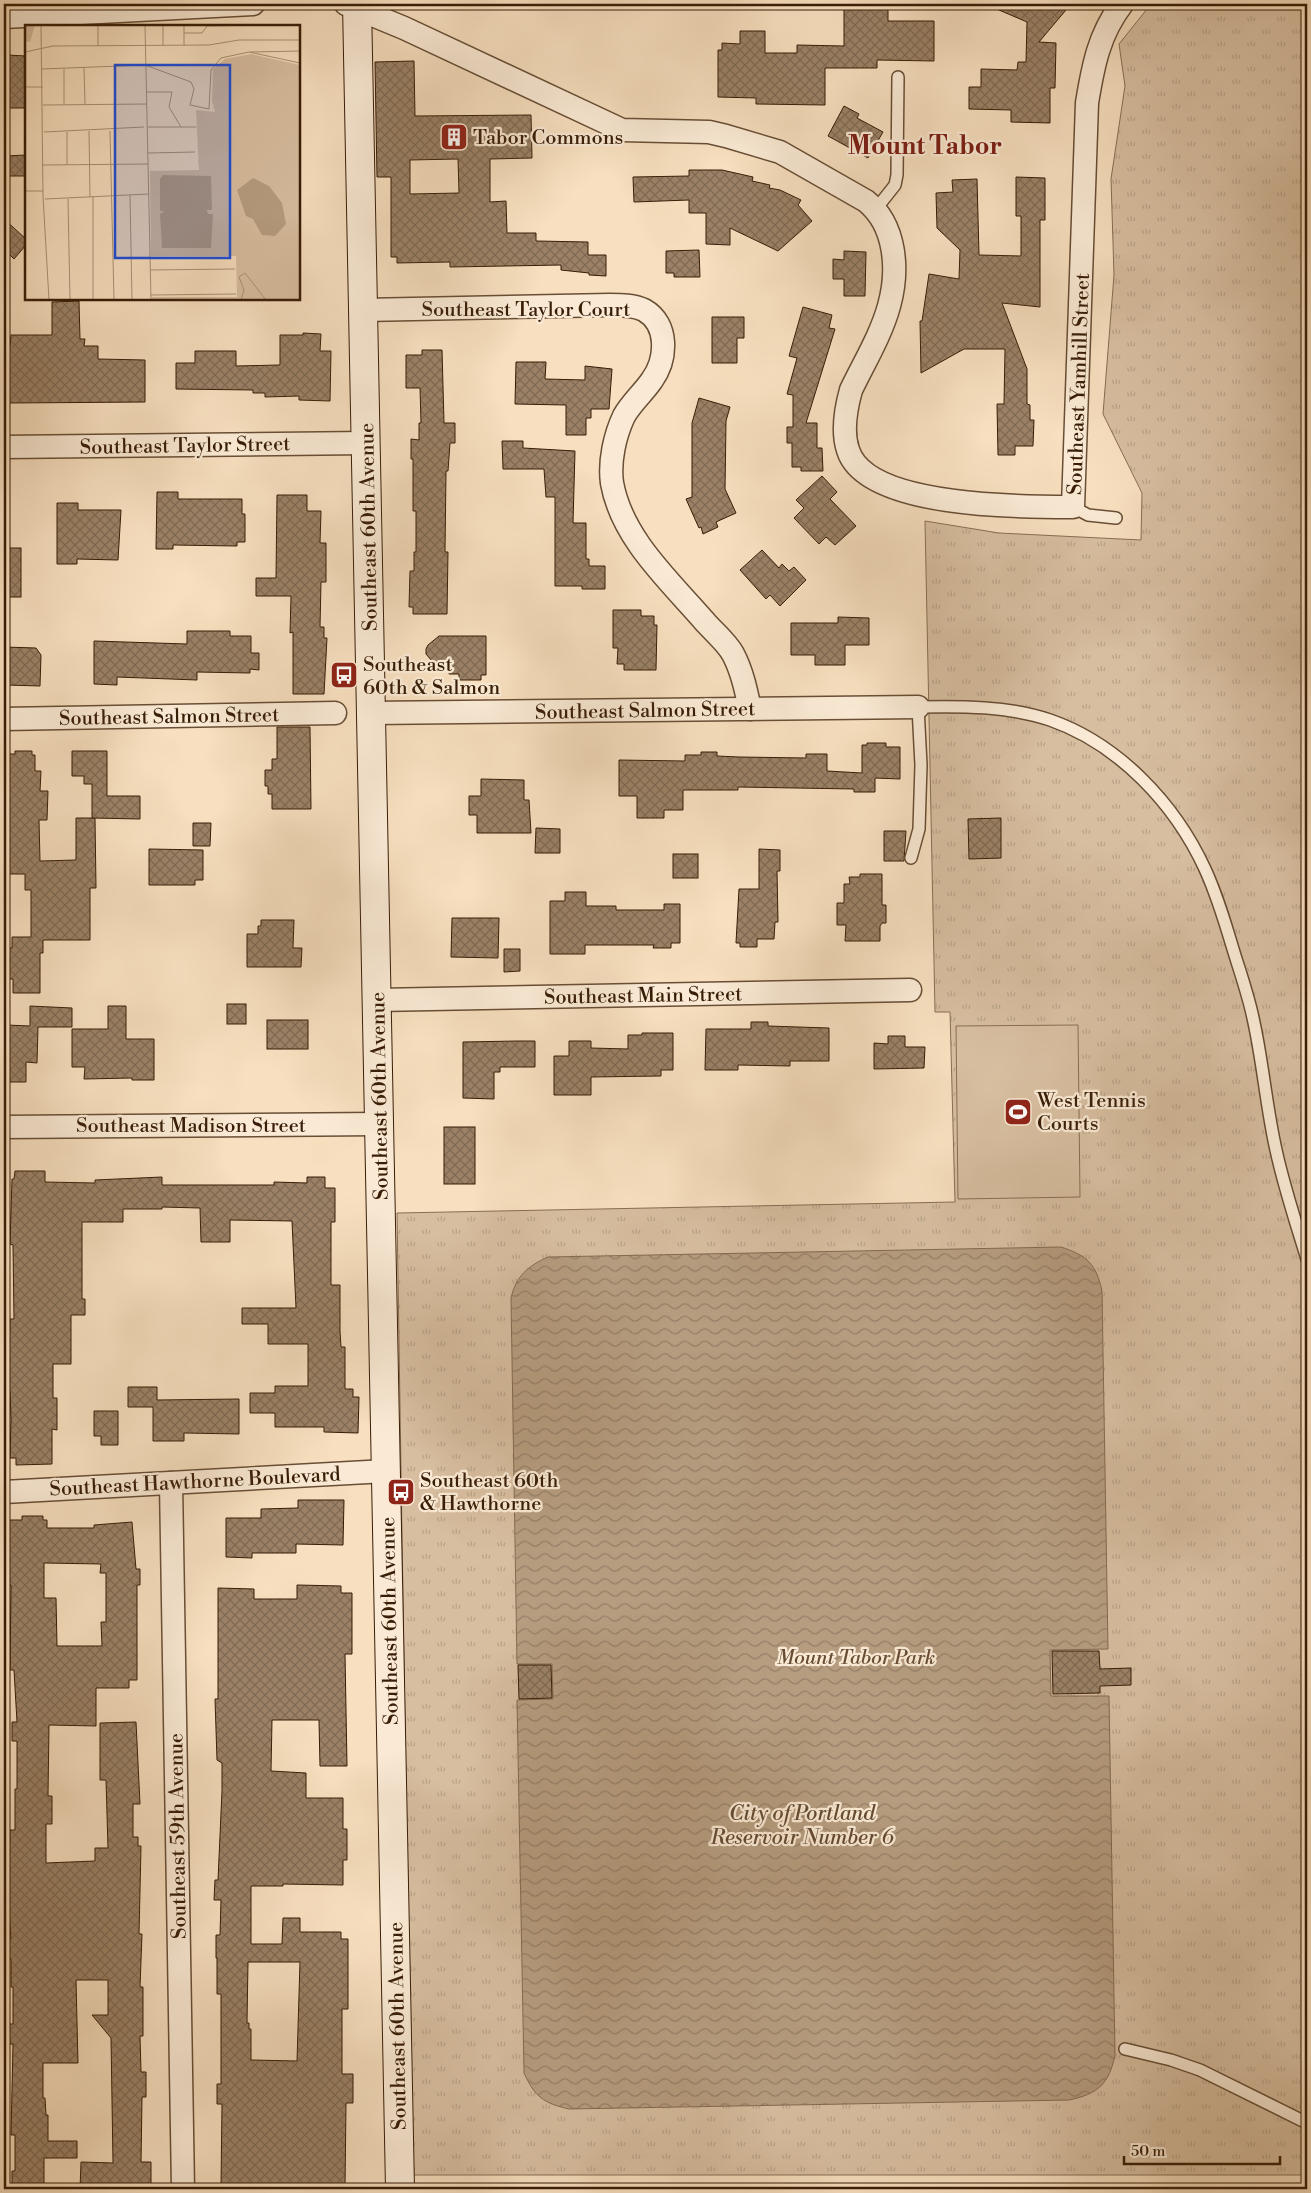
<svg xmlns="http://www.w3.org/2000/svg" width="1311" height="2193" font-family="'Libre Bodoni',serif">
<defs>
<pattern id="park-tufts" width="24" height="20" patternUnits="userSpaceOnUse" patternTransform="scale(1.25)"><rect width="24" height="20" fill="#d7bea0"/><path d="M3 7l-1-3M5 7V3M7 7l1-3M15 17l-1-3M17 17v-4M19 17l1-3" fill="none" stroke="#b9a388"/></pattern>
<pattern id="water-waves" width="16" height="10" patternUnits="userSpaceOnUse" patternTransform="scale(1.25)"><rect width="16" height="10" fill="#b69d80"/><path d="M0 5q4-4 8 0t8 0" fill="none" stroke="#957f67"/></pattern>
<pattern id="building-cross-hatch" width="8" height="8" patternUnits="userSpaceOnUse" patternTransform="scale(1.25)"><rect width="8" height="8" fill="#9b8267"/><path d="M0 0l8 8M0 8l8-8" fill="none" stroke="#7f6a53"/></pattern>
</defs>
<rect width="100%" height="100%" fill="#f7dfbf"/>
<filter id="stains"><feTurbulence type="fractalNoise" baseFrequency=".004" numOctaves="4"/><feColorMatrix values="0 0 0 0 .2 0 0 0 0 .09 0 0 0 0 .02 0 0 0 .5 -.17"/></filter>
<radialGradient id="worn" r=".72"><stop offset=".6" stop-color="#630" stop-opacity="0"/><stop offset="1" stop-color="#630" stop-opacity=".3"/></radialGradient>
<polygon fill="url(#park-tufts)" stroke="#886e54" points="1151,4 1307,4 1307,2175 412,2175 397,1213 955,1202 950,1012 935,1012 925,521 999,533 1141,540 1142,493 1103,414 1114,275 1111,179 1125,86 1119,44"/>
<polygon fill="#d7bea0" stroke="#886e54" points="1078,1025 1080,1197 958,1199 956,1026"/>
<path fill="url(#water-waves)" stroke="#846a50" d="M1061 1247C1088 1256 1096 1264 1102 1291L1108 1649 1050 1650 1051 1696H1109L1115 2055C1109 2084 1098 2094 1069 2100L569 2109C543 2103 535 2097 524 2073L517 1700 553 1699 552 1664H517L511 1298C516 1276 528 1266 548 1257Z"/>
<g fill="url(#building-cross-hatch)" stroke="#381d07" fill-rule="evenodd">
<polygon points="844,4 888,4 888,21 934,21 934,61 877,60 877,68 825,68 825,105 756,104 756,98 718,97 718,50 722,50 722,43 740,44 740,31 765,31 765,53 797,53 797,45 844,46"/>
<polygon points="985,4 1071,4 1039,42 1056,43 1055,88 1050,88 1050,123 1011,122 1011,110 969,109 969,87 981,87 981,69 1017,70 1018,62 1026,62 1027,22"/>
<polygon points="7,55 26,56 26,108 8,108 8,99 4,99 5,62 7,63"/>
<path d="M414 61 415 116 531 115 532 158 490 159V202L506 201 507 233H536V241L588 242V255H606V276L589 275V273L561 270V265L450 267V262L397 263V257H391V177H377L375 62ZM458 159 459 193 410 194V160Z"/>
<polygon points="844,106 859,114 857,118 883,132 868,158 828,136"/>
<polygon points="26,155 26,176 6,176 6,156"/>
<polygon points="689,170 722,170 753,177 752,181 770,185 769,188 780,190 801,200 798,205 812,221 778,251 730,228 730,245 706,244 706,213 689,213 689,200 634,202 633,177 689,176"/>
<polygon points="1016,177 1045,178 1045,220 1040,220 1040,307 1002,303 1027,369 1027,404 1030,405 1030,420 1034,420 1033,446 1015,446 1015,455 998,455 997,404 1004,404 1005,349 964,349 921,373 920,321 922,321 929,274 959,279 960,250 937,228 936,193 953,192 952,180 977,179 979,255 1021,256 1021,216 1016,216"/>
<polygon points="4,219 26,239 26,245 14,259 4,249"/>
<polygon points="699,250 700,277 674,277 674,273 666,273 666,251"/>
<polygon points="844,251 866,252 865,296 844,296 844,279 833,279 833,259 844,260"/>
<polygon points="79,301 80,339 85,339 84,346 98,346 98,359 145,360 145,402 8,403 8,346 10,346 11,335 52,335 52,302"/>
<polygon points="803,307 832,315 829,328 835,329 806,423 817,423 817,448 822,448 823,471 801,471 801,467 792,467 792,443 787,443 787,427 793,427 793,395 787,394 797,358 789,356"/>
<polygon points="712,317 744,317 744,338 737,338 737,363 712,363"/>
<polygon points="303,333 321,334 320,351 331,351 330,401 299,400 299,396 265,397 265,393 253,393 253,390 176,389 176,363 195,363 195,351 236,351 236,366 280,365 280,335 303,335"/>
<polygon points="422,350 442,350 444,423 455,423 455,443 450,443 448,471 446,471 445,552 448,552 447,614 413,614 413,607 409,607 410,571 414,571 414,552 416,552 416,511 413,511 413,459 411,459 411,439 419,440 419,423 421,423 420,388 406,388 406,355 422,355"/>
<polygon points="516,362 546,362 545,379 585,380 585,366 612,369 609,409 591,409 591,418 586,418 586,435 566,435 566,405 515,404"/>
<polygon points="699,398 730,407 726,421 725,489 736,513 716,522 718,527 703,534 701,527 699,528 686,499 692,497 692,423"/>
<polygon points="502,441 523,441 523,448 575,451 573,523 586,523 586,559 589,559 589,566 605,566 605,589 582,589 582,586 555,586 555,497 546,497 544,469 503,469"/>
<polygon points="822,476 837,492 830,499 856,526 835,545 826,537 819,544 794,518 804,508 796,500"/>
<polygon points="157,492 178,492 178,499 242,499 242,514 245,514 245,542 237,542 237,546 173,545 173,549 156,549"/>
<polygon points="277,495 307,495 307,511 321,511 320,543 326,543 326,582 321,582 320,627 324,627 324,638 327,638 324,694 293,694 293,632 290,633 291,596 256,596 256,578 276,578"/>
<polygon points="57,503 78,503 78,510 121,510 118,560 77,559 77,564 57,564"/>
<rect x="4" y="548" width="17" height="49"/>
<polygon points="762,550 779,568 782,564 789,571 794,567 806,580 780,606 770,595 766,599 740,570"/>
<polygon points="613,610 641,610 641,616 654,616 654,625 657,625 656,670 624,670 624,664 617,664 618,648 613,648"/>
<polygon points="838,617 869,618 869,645 845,645 845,665 815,665 815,655 791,655 791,623 838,623"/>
<polygon points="187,631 230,631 230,636 251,636 251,653 259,653 259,670 250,669 250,673 197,672 197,680 117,677 117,685 94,684 94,641 187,644"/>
<polygon points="439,636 486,636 486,675 481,675 481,680 459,680 459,674 449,674 449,668 438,668 426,654 426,649 428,645"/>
<polygon points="4,647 36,648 41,655 40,686 6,685 6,675 4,675"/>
<polygon points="277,727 310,727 311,809 272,809 272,794 268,794 268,786 265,786 265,770 272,770 272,759 277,759"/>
<polygon points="867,743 886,743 886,747 900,747 900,779 875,778 875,792 854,792 854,789 738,787 738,790 683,790 683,810 664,810 664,818 637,818 637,796 619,796 619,760 685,761 685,755 701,755 701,752 717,752 717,756 739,757 806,758 806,754 827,754 827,771 862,773 862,745 867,745"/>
<polygon points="15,751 32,751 32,755 35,755 35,771 41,771 40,791 48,791 47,820 39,820 40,861 76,860 76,818 95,818 96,888 90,888 90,940 43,940 43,953 40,953 40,993 13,993 13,979 8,979 8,948 12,948 12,937 31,937 31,890 25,890 25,874 6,874 6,865 4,865 5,754 15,754"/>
<polygon points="72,751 107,751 107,796 140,796 140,819 92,818 92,784 84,784 84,776 72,776"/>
<polygon points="481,779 524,780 524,800 529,800 531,833 477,833 477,815 469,815 469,796 481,796"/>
<polygon points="1001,818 1001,858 969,859 968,819"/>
<polygon points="193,823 211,823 210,846 193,846"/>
<polygon points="536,828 560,829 560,853 535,853"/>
<polygon points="884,831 906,831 904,861 884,861"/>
<polygon points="149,849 203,850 203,880 195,880 195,885 149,885"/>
<polygon points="759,849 780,850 780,871 777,871 778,922 775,922 774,939 757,939 757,947 740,947 740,943 736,943 739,889 759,889"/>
<rect x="673" y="854" width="25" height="24"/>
<polygon points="860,874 882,874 882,905 886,905 886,923 882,923 880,926 880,941 845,941 846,925 837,925 837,903 844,903 844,884 850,884 849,877 860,877"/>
<polygon points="565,892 586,892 586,906 616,906 616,910 664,910 664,904 680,904 680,943 671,943 671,948 653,948 654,945 585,945 585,954 550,954 550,901 565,901"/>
<polygon points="452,918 499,918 498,958 451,957"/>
<polygon points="261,920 294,920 293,948 302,948 301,967 247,967 247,934 258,934 258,926 261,926"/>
<polygon points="504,949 520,949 520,971 504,972"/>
<rect x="227" y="1004" width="19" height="20"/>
<polygon points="30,1006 72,1008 72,1027 38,1027 37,1063 26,1062 26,1082 9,1082 9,1061 7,1060 7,1025 30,1026"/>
<polygon points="108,1006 126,1006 126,1039 154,1039 154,1080 132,1080 132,1078 84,1079 85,1067 72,1067 72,1029 108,1029"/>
<rect x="267" y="1020" width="41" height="29"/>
<polygon points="751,1022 768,1022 768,1026 829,1028 829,1061 790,1061 790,1066 738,1065 738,1070 705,1070 706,1029 751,1029"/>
<polygon points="642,1033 673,1033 673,1070 661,1070 661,1076 591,1077 591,1095 554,1095 554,1056 569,1056 569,1041 591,1041 591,1048 628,1049 628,1035 642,1035"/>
<polygon points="888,1036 905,1036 905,1047 925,1047 924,1068 874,1069 874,1043 888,1044"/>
<polygon points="518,1041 535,1041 535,1067 500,1067 500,1072 494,1072 494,1099 463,1098 463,1042"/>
<rect x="444" y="1127" width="31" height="57"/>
<polygon points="15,1171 45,1171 45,1182 95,1183 95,1180 162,1177 162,1185 274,1185 274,1182 307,1183 307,1177 325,1177 325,1188 335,1188 335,1222 331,1222 331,1285 340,1285 340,1331 341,1347 345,1347 345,1389 353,1389 353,1397 359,1397 358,1433 324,1432 324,1427 275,1427 275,1413 250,1413 250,1393 275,1393 275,1386 308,1386 308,1344 268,1344 268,1324 242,1324 242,1308 296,1308 292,1221 230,1220 230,1242 201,1242 200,1208 162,1207 162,1209 123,1209 123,1222 82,1222 82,1299 85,1299 85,1315 71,1315 71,1364 53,1364 53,1398 57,1398 57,1430 52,1429 52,1464 16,1465 16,1458 10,1458 11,1419 10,1392 8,1392 10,1319 14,1319 13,1245 10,1244 12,1179 14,1179"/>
<polygon points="128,1387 157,1387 157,1400 239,1399 239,1434 184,1433 184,1441 153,1441 153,1407 128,1407"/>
<polygon points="94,1411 118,1411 118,1445 101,1445 101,1436 94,1436"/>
<polygon points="298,1500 344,1500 343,1545 296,1544 296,1553 252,1553 252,1558 226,1557 226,1518 261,1518 261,1509 298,1508"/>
<path d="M22 1516H43V1520H47V1528H94V1525L132 1522 136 1569H140V1585H137V1680H129V1688H96V1726L49 1725 48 1796H52V1824H46V1863L95 1861V1848H108L106 1780H100V1723L136 1722 140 1804H133V1837H138V1846H141L139 1934H142L140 1987H143V2036H140L141 2072H146V2097H142L141 2162H151V2189H80L81 2162 113 2163 111 2038 92 2015H108V1980H76L78 2063H43V2098H45L46 2115H48V2141H77V2158H44V2189L12 2188V2171H15V2135H11L13 2044H5L6 2024H13V1987H11V1959H4V1939H11L8 1900 10 1830H15V1789H17V1741H12V1722H17L14 1670H10L11 1585H6L4 1520H22ZM44 1563 101 1564 100 1573H106V1622H101L102 1646H57L56 1598H44Z"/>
<path d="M297 1585 341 1586V1593H352V1654H345L347 1766H320L319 1720H272L271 1771 306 1773V1798H343V1829H347V1860H343V1885L283 1884V1886H251V1944H282L283 1918H300V1932H341V1939H348V2009H342V2074H353V2103H346L345 2187H342V2189H221L222 2104H217V2084H221V1994H217V1958H216V1935H220L221 1900H214L215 1880H218L222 1791V1763L217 1760 215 1699H218V1588L254 1589V1599H297ZM248 1962H300L297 2061 251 2060V2029H249V2023H247Z"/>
<polygon points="1052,1651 1099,1651 1100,1669 1131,1668 1131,1685 1100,1686 1100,1693 1053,1694"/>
<polygon points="518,1665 551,1665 552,1698 519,1699"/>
</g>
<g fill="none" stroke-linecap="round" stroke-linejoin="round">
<g stroke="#684e35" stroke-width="14">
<g id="lane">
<polyline points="876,209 895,185 897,175 898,77"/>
<polyline points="1073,507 1088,515 1116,518"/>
<path d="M911 858 919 829 921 765 918 707C961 706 1009 706 1050 720 1119 744 1175 804 1205 869 1217 895 1225 922 1233 949 1240 972 1248 994 1253 1018 1263 1062 1266 1106 1276 1150 1284 1187 1296 1223 1307 1259"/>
<polyline points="1125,2049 1171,2060 1200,2070 1307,2123"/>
</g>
</g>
<g stroke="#684e35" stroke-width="25">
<g id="street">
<path d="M346 4 404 28 622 130 709 132 726 136 780 152 866 201C896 225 899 270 889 306 881 335 864 363 851 390 846 408 842 432 848 450 866 508 1023 507 1073 507L1087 103C1093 66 1099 34 1122 4"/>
<polyline points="4,17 253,4"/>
<path d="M364 310 610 305C621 305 634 305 644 310 669 324 667 359 652 380 644 392 631 403 624 416 615 435 609 461 612 483 622 539 670 581 706 623 715 633 727 643 733 654 742 671 746 690 750 709"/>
<polyline points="4,447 366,443"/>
<polyline points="371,713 918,707"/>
<polyline points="4,719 335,713"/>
<polyline points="377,1000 910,990"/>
<polyline points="4,1127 379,1124"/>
<polyline points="171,1483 183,2189"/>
<polyline points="4,1492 386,1471"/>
</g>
</g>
<g stroke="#381d07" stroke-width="30">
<polyline id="secondary" points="357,4 400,2189"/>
</g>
<use href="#lane" stroke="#faead5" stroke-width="11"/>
<use href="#street" stroke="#faead5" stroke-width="22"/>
<use href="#secondary" stroke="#faead5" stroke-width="28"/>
</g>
<defs>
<g id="building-square" transform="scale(1.4375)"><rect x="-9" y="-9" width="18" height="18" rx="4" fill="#8f2418" stroke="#faead5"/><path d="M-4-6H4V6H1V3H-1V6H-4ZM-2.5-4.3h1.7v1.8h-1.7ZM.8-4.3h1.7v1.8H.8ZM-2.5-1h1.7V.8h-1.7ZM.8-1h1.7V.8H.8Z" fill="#fff"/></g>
<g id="bus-square" transform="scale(1.4375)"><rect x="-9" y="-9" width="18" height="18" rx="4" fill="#8f2418" stroke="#faead5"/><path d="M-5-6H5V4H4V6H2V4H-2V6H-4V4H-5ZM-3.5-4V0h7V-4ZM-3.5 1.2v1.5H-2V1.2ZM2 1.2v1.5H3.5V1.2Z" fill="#fff"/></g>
<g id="stadium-square" transform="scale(1.4375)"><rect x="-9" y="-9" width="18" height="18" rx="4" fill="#8f2418" stroke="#faead5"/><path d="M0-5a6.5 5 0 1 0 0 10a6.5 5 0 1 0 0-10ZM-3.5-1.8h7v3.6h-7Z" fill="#fff"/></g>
</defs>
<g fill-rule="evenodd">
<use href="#building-square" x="454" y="137"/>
<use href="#bus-square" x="344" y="675"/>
<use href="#stadium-square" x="1018" y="1112"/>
<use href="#bus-square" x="401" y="1492"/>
</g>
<g text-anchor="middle" stroke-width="4.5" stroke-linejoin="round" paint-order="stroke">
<g font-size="20" fill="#381d07" stroke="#faead5" text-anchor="start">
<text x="473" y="144">Tabor Commons</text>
<text x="363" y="671">Southeast<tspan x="363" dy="23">60th &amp; Salmon</tspan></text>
<text x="1037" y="1107">West Tennis<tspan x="1037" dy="23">Courts</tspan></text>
<text x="420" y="1487">Southeast 60th<tspan x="420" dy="23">&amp; Hawthorne</tspan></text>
</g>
<g font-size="20" fill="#381d07" stroke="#faead5">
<text x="526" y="316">Southeast Taylor Court</text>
<text transform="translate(1078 384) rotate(-88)" y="7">Southeast Yamhill Street</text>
<text transform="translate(185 445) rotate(-1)" y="7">Southeast Taylor Street</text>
<text transform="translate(368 527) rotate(-91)" y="7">Southeast 60th Avenue</text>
<text transform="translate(645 710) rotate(-1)" y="7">Southeast Salmon Street</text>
<text transform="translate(169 716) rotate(-1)" y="7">Southeast Salmon Street</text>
<text transform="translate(643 995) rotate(-1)" y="7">Southeast Main Street</text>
<text transform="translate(379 1096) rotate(-91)" y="7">Southeast 60th Avenue</text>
<text x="191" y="1132">Southeast Madison Street</text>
<text transform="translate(195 1481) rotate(-3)" y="7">Southeast Hawthorne Boulevard</text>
<text transform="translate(389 1621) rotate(-91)" y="7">Southeast 60th Avenue</text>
<text transform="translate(177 1836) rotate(-91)" y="7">Southeast 59th Avenue</text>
<text transform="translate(397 2026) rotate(-91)" y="7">Southeast 60th Avenue</text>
</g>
<g font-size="20" font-style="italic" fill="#684d35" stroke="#faead5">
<text x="856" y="1664">Mount Tabor Park</text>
</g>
<g font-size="21" font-style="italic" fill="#644a31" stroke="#faead5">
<text x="802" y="1820">City of Portland<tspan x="802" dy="24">Reservoir Number 6</tspan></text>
</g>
<g font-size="25" font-weight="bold" fill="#7a1f14" stroke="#faead5">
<text x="925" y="154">Mount Tabor</text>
</g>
</g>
<g transform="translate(25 25)">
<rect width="275" height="275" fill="#f7dfbf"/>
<path d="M0 0H10L5 17 0 16Z" fill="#d7bea0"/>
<path d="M226 29 275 40V275H127V272H212L211 231H126L125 146 174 145 171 85 190 87 187 76 188 44 200 34Z" fill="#d7bea0"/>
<path d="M255 129 275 183V190L253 130ZM173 137a7 7 0 1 1 14 0a7 7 0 1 1-14 0Z" fill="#d7bea0"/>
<path d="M138 150 186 151 187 185H182L183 189H188L186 223H137L135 189 139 186H135V154ZM228 153 244 161 257 178 261 199 250 211 237 210 228 194 221 191 212 165Z" fill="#b69d80"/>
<path fill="none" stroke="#ab9175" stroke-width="1" d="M16 0 18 171 24 275M73 0V21M120 0 126 275M182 1 230 0M159 8H177L182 1M138 20V0M159 20V0M0 27 28 21 184 20 214 15H275M225 27 275 26M59 43 60 79M17 44 120 40 166 57 169 64 165 80 184 84 186 45 196 33 224 27 275 38M39 44V80M0 62H18M122 67H147L144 82 156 102M18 80 122 79M123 102H171M64 106 65 172M85 106 89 275M19 107 119 102M42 107V140M123 128 170 127M18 140 123 139M0 166H18M105 170 107 275M68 172V275M20 174 124 169M43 174 45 275M125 245 210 244M126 270 211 269M216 275 219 265 214 252 220 248 241 275"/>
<path fill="#1d4ed8" fill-opacity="0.15" stroke="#1d4ed8" stroke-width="2.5" d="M90 40H205V233H90Z"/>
<rect width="275" height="275" fill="none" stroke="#381d07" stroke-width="2.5"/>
</g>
<rect width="1311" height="2193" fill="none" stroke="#f7dfbf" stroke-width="20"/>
<rect x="5" y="5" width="1301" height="2183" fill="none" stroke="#381d07" stroke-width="2.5"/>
<rect x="10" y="10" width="1291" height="2173" fill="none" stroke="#381d07"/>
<path d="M1124 2156v8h156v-8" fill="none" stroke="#381d07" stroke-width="2.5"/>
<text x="1131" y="2156" font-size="15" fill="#381d07" stroke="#faead5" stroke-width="4" paint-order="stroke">50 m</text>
<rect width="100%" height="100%" filter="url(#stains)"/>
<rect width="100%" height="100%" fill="url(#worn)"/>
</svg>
